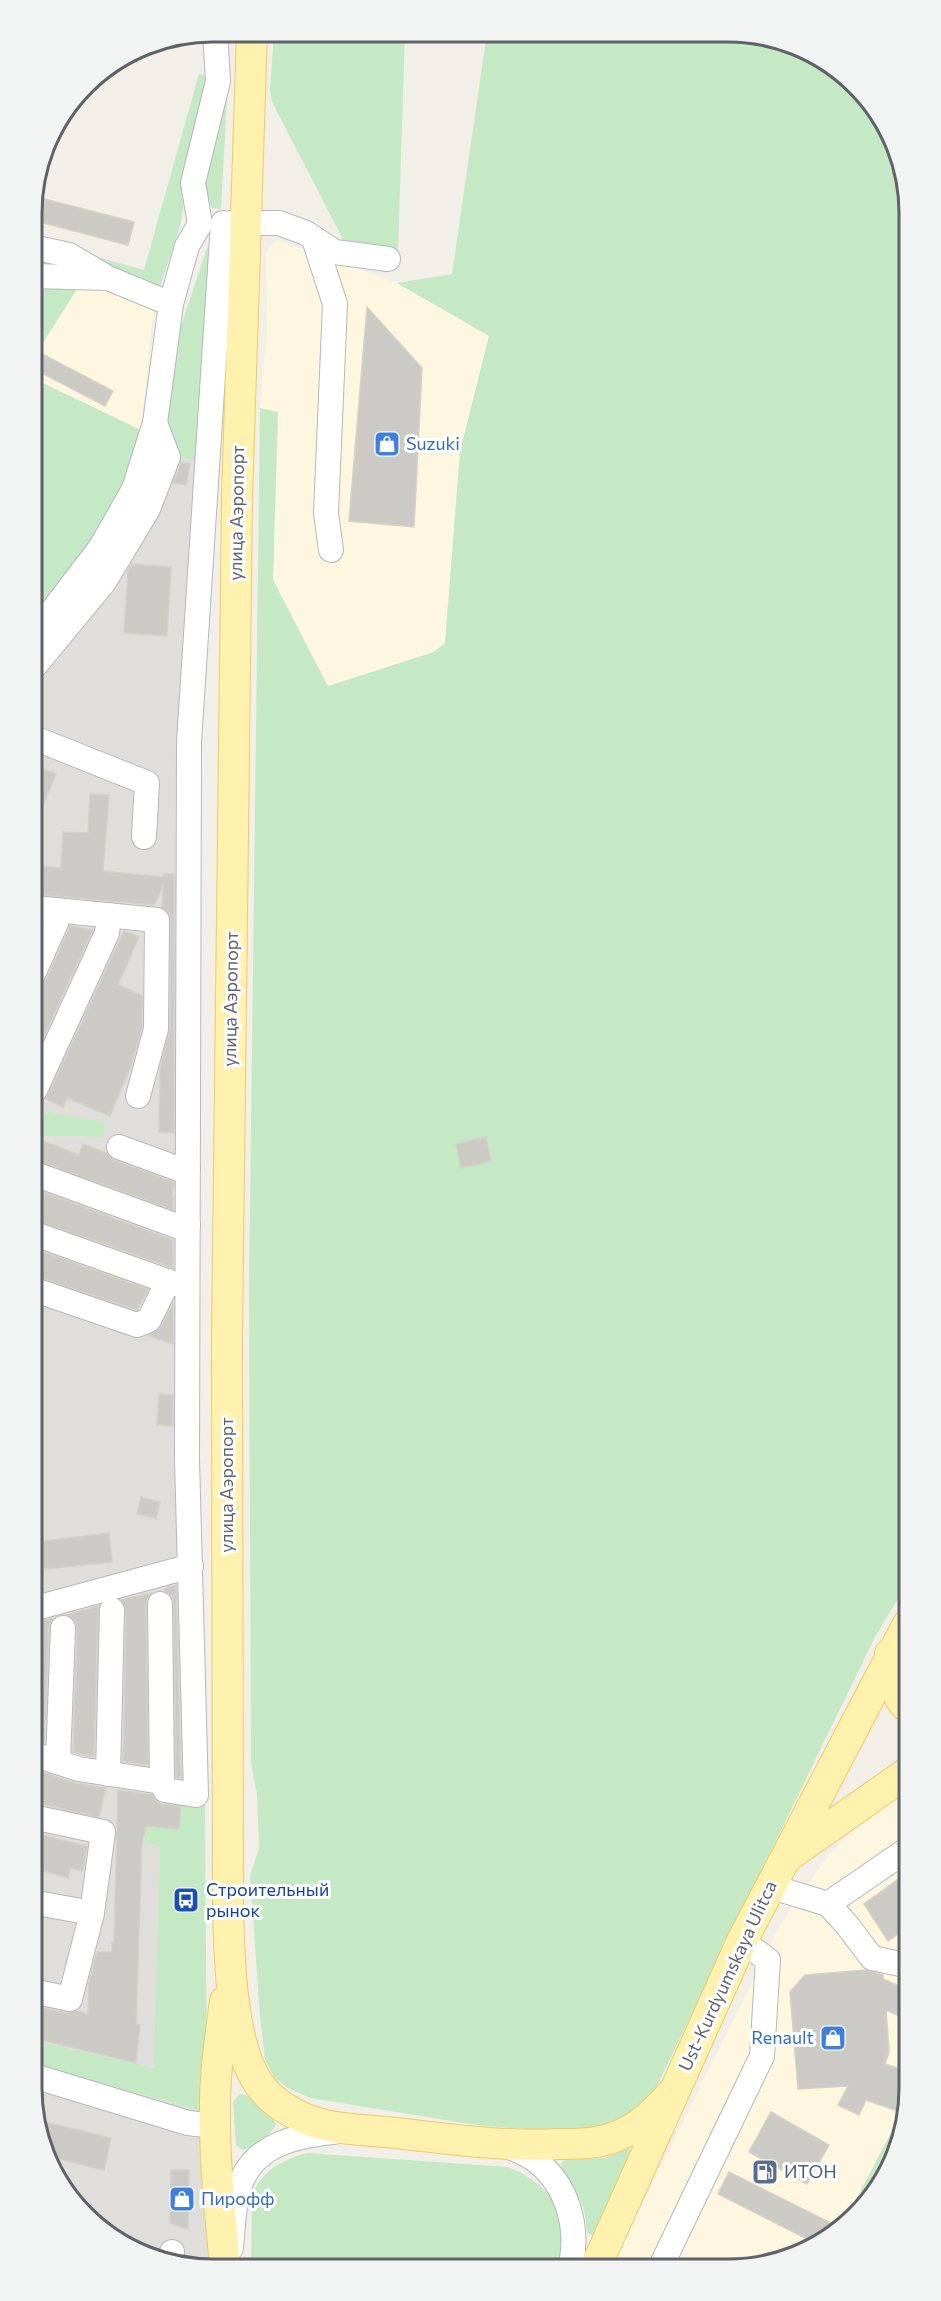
<svg xmlns="http://www.w3.org/2000/svg" width="941" height="2301" font-family="Commissioner,sans-serif">
<rect width="100%" height="100%" fill="#f1efe8"/>
<g fill="#fef7e0">
<polygon points="276,241 286,243 397,283 489,336 460,452 445,643 434,652 328,687 273,580 278,412 260,408 267,328 266,253"/>
<polygon points="82,281 154,305 141,430 32,378 32,360"/>
<polygon points="908,1793 909,2099 905,2119 899,2117 842,2227 828,2239 774,2263 613,2264 781,1923 828,1856 848,1836 887,1804"/>
</g>
<g fill="#e0deda">
<polygon points="168,457 202,460 183,744 205,1800 160,1846 155,2068 37,2041 35,1136 103,1137 104,1123 51,1113 35,1114 33,648"/>
<polygon points="37,2066 207,2112 208,2266 178,2266 133,2251 85,2216 38,2134"/>
</g>
<g fill="#c5e8c5">
<polygon points="274,32 405,33 398,250 346,245 272,102 270,91"/>
<polygon points="487,33 763,35 848,77 885,122 903,167 908,1582 875,1637 652,2096 621,2125 576,2133 476,2125 310,2098 288,2088 274,2077 265,2059 260,2016 250,1875 259,1849 257,1794 251,1763 249,1288 260,408 278,412 273,580 328,686 434,652 445,643 460,452 489,336 397,283 452,274"/>
<polygon points="199,74 213,77 186,184 181,223 154,305 82,281 32,360 32,239 144,270"/>
<polygon points="228,81 221,209 212,208 200,184"/>
<polygon points="216,245 202,460 155,457 179,332 207,248"/>
<polygon points="32,378 141,430 127,488 97,543 33,614"/>
<polygon points="51,1113 104,1122 104,1137 35,1136 35,1114"/>
<polygon points="155,1791 205,1800 207,2112 37,2066 37,2041 154,2068 160,1846 145,1843 145,1829"/>
<path d="M240 2094 247 2095 273 2119 276 2124C272 2135 254 2147 243 2150L236 2145 233 2101Z"/>
<polygon points="899,2117 905,2119 896,2157 872,2199 842,2227"/>
<path d="M627 2149 634 2150 600 2234 593 2236 587 2232C586 2220 585 2209 579 2198 574 2187 560 2176 561 2163L565 2160 605 2158Z"/>
<path d="M307 2153 507 2167C535 2177 561 2199 564 2231 565 2242 562 2254 562 2264L251 2266 252 2195C262 2170 283 2160 307 2153Z"/>
</g>
<g fill="#cccac5" stroke="#d6d1c6" stroke-width="1.5">
<polygon points="33,196 134,222 128,245 32,220"/>
<polygon points="367,307 422,368 414,527 349,521"/>
<polygon points="42,354 113,391 105,406 34,369"/>
<polygon points="181,463 190,464 186,485 173,483"/>
<polygon points="131,564 171,567 167,636 124,633 128,570"/>
<polygon points="34,765 56,774 34,827"/>
<polygon points="90,794 109,795 103,871 163,877 163,874 174,874 174,1133 159,1132 160,1069 170,1029 171,920 169,913 162,907 163,886 154,905 34,894 34,865 61,868 63,832 88,833"/>
<polygon points="70,926 93,930 34,1057 34,986 42,984 47,978"/>
<polygon points="124,931 139,937 118,985 142,995 142,1027 131,1066 110,1116 67,1098 63,1107 46,1099"/>
<polygon points="486,1137 491,1161 461,1168 456,1144"/>
<polygon points="35,1138 79,1155 83,1144 106,1153 114,1160 174,1182 172,1197 173,1197 173,1210 35,1160"/>
<polygon points="35,1189 173,1240 173,1268 35,1220"/>
<polygon points="35,1249 148,1289 137,1310 35,1276"/>
<polygon points="173,1303 173,1344 148,1336 161,1327"/>
<polygon points="159,1394 173,1395 173,1426 157,1425"/>
<polygon points="141,1497 160,1502 156,1518 137,1514"/>
<polygon points="109,1533 112,1562 36,1570 36,1542"/>
<polygon points="176,1585 181,1778 176,1777 174,1604 172,1596 164,1591 165,1588"/>
<polygon points="151,1593 146,1604 148,1765 123,1761 126,1610 121,1600"/>
<polygon points="99,1606 98,1610 94,1757 73,1752 77,1629 75,1621 66,1615"/>
<polygon points="53,1618 49,1627 44,1743 36,1741 36,1622"/>
<polygon points="37,1770 75,1783 106,1788 99,1817 37,1803"/>
<polygon points="118,1790 152,1795 156,1801 162,1804 181,1807 179,1829 146,1826 142,1842 136,2024 140,2025 136,2063 37,2039 37,2007 67,2013 76,2011 88,2014 89,1982 97,1952 112,1952 112,1942 114,1942"/>
<polygon points="37,1834 87,1846 83,1871 70,1868 68,1878 37,1869"/>
<polygon points="908,1872 909,1926 888,1941 864,1904"/>
<polygon points="866,1970 883,1975 883,1979 909,1990 909,2020 886,2010 889,2052 885,2064 909,2072 909,2099 906,2114 866,2100 859,2115 838,2105 848,2086 798,2089 790,1992 805,1975"/>
<polygon points="771,2112 829,2145 807,2184 749,2152"/>
<polygon points="38,2120 111,2138 104,2170 51,2157 38,2134"/>
<polygon points="171,2170 189,2170 188,2230 170,2223"/>
<polygon points="729,2172 831,2223 822,2242 817,2244 718,2194"/>
</g>
<g fill="none" stroke-linecap="round" stroke-linejoin="round">
<g stroke="#b5b8bc" stroke-width="26">
<g id="minor">
<polyline points="230,223 279,223 306,233 335,252 388,259"/>
<polyline points="314,239 335,304 326,513 331,550"/>
<polyline points="32,247 69,255 103,275"/>
<polyline points="32,276 108,278 171,304"/>
<polyline points="33,636 101,547 134,489 155,423 171,304 187,246 200,224 193,183 218,81 215,32"/>
<polyline points="33,668 104,582 148,509 168,457 155,423"/>
<polyline points="34,738 147,783 144,837"/>
<polyline points="34,908 157,920 156,1029 138,1096"/>
<polyline points="34,972 56,923 58,910"/>
<polyline points="35,1090 107,933 109,915"/>
<polyline points="119,1147 179,1169 188,1169"/>
<polyline points="35,1174 177,1226 188,1225"/>
<polyline points="35,1234 175,1284 183,1284"/>
<polyline points="35,1290 137,1325 149,1320 168,1281"/>
<polyline points="160,1604 162,1782"/>
<polyline points="36,1608 191,1566"/>
<polyline points="36,1755 79,1769 162,1782 165,1790 196,1795 187,1459 189,742 223,223"/>
<polyline points="58,1762 63,1628"/>
<polyline points="108,1774 112,1610"/>
<polyline points="37,1818 103,1832 92,1913 70,1999 37,1992"/>
<polyline points="769,1886 828,1904 847,1925 872,1958 905,1965 909,1962"/>
<polyline points="37,1903 92,1913"/>
<polyline points="828,1904 908,1849"/>
<polyline points="37,2077 188,2123 216,2126"/>
<path d="M506 2145C516 2150 527 2154 535 2160 567 2184 579 2226 571 2264"/>
<path d="M231 2248C233 2229 233 2206 239 2188 253 2142 299 2136 339 2131"/>
<polyline points="172,2264 172,2252"/>
<polyline points="662,2264 762,2056 768,1960 742,1941"/>
</g>
</g>
<g stroke="#f2c960" stroke-width="32">
<g id="major">
<path d="M252 32 237 497 227 1338 228 1902C229 1953 230 2048 262 2088 273 2102 289 2112 306 2119 333 2130 367 2130 396 2133 450 2139 504 2147 559 2144 576 2144 593 2144 609 2139 637 2131 655 2112 674 2091"/>
<path d="M890 1654C892 1673 893 1695 908 1708"/>
<polyline points="787,1857 908,1772"/>
<path d="M225 2001C222 2023 219 2044 217 2066 211 2132 219 2200 225 2266"/>
<polyline points="597,2264 742,1941 908,1624"/>
</g>
</g>
<use href="#minor" stroke="#fff" stroke-width="24"/>
<use href="#major" stroke="#fff2af" stroke-width="30"/>
</g>
<defs>
<g id="shop-square" transform="scale(1.35)"><rect x="-9" y="-9" width="18" height="18" rx="4" fill="#3f7fe0" stroke="#fff"/><path d="M-5-2.5h2.3a2.7 3.5 0 0 1 5.4 0H5L5.5 6h-11ZM-1.5-2.5h3a1.5 2.3 0 0 0-3 0Z" fill="#fff"/></g>
<g id="bus-square" transform="scale(1.35)"><rect x="-9" y="-9" width="18" height="18" rx="4" fill="#1a4fb4" stroke="#fff"/><path d="M-5-6H5V4H4V6H2V4H-2V6H-4V4H-5ZM-3.5-4V0h7V-4ZM-3.5 1.2v1.5H-2V1.2ZM2 1.2v1.5H3.5V1.2Z" fill="#fff"/></g>
<g id="fuel-square" transform="scale(1.35)"><rect x="-9" y="-9" width="18" height="18" rx="4" fill="#5c6f8a" stroke="#fff"/><path d="M-5.5-6h7V0h2V4h1.3V-2.5L3-4.5l.8-.8L6-3V5H2.5V1h-1V6h-7ZM-4.2-4.7v3.2H.2V-4.7Z" fill="#fff"/></g>
</defs>
<g fill-rule="evenodd">
<use href="#shop-square" x="387" y="444"/>
<use href="#bus-square" x="186" y="1900"/>
<use href="#shop-square" x="833" y="2038"/>
<use href="#fuel-square" x="765" y="2172"/>
<use href="#shop-square" x="182" y="2199"/>
</g>
<g text-anchor="middle" stroke-width="6" stroke-linejoin="round" paint-order="stroke">
<g font-size="18" fill="#366cbe" stroke="#fff" text-anchor="start">
<text x="406" y="450">Suzuki</text>
<text x="814" y="2044" text-anchor="end">Renault</text>
<text x="201" y="2205">Пирофф</text>
</g>
<g font-size="18" fill="#5f6368" stroke="#fff">
<text transform="translate(237 513) rotate(-89)" y="6">улица Аэропорт</text>
<text transform="translate(231 999) rotate(-89)" y="6">улица Аэропорт</text>
<text transform="translate(227 1485) rotate(-90)" y="6">улица Аэропорт</text>
<text transform="translate(728 1976) rotate(-65)" y="6">Ust-Kurdyumskaya Ulitca</text>
</g>
<g font-size="18" fill="#164399" stroke="#fff" text-anchor="start">
<text x="206" y="1896">Строительный<tspan x="206" dy="21">рынок</tspan></text>
</g>
<g font-size="18" fill="#4e5e75" stroke="#fff" text-anchor="start">
<text x="784" y="2178">ИТОН</text>
</g>
</g>
<path d="M0 0H941V2301H0ZM213 42H728A171 171 0 0 1 899 213V2088A171 171 0 0 1 728 2259H213A171 171 0 0 1 42 2088V213A171 171 0 0 1 213 42Z" fill="#f2f3f3" fill-rule="evenodd"/>
<path fill="none" stroke="#5f6368" stroke-width="3" d="M213 42H728A171 171 0 0 1 899 213V2088A171 171 0 0 1 728 2259H213A171 171 0 0 1 42 2088V213A171 171 0 0 1 213 42Z"/>
</svg>
